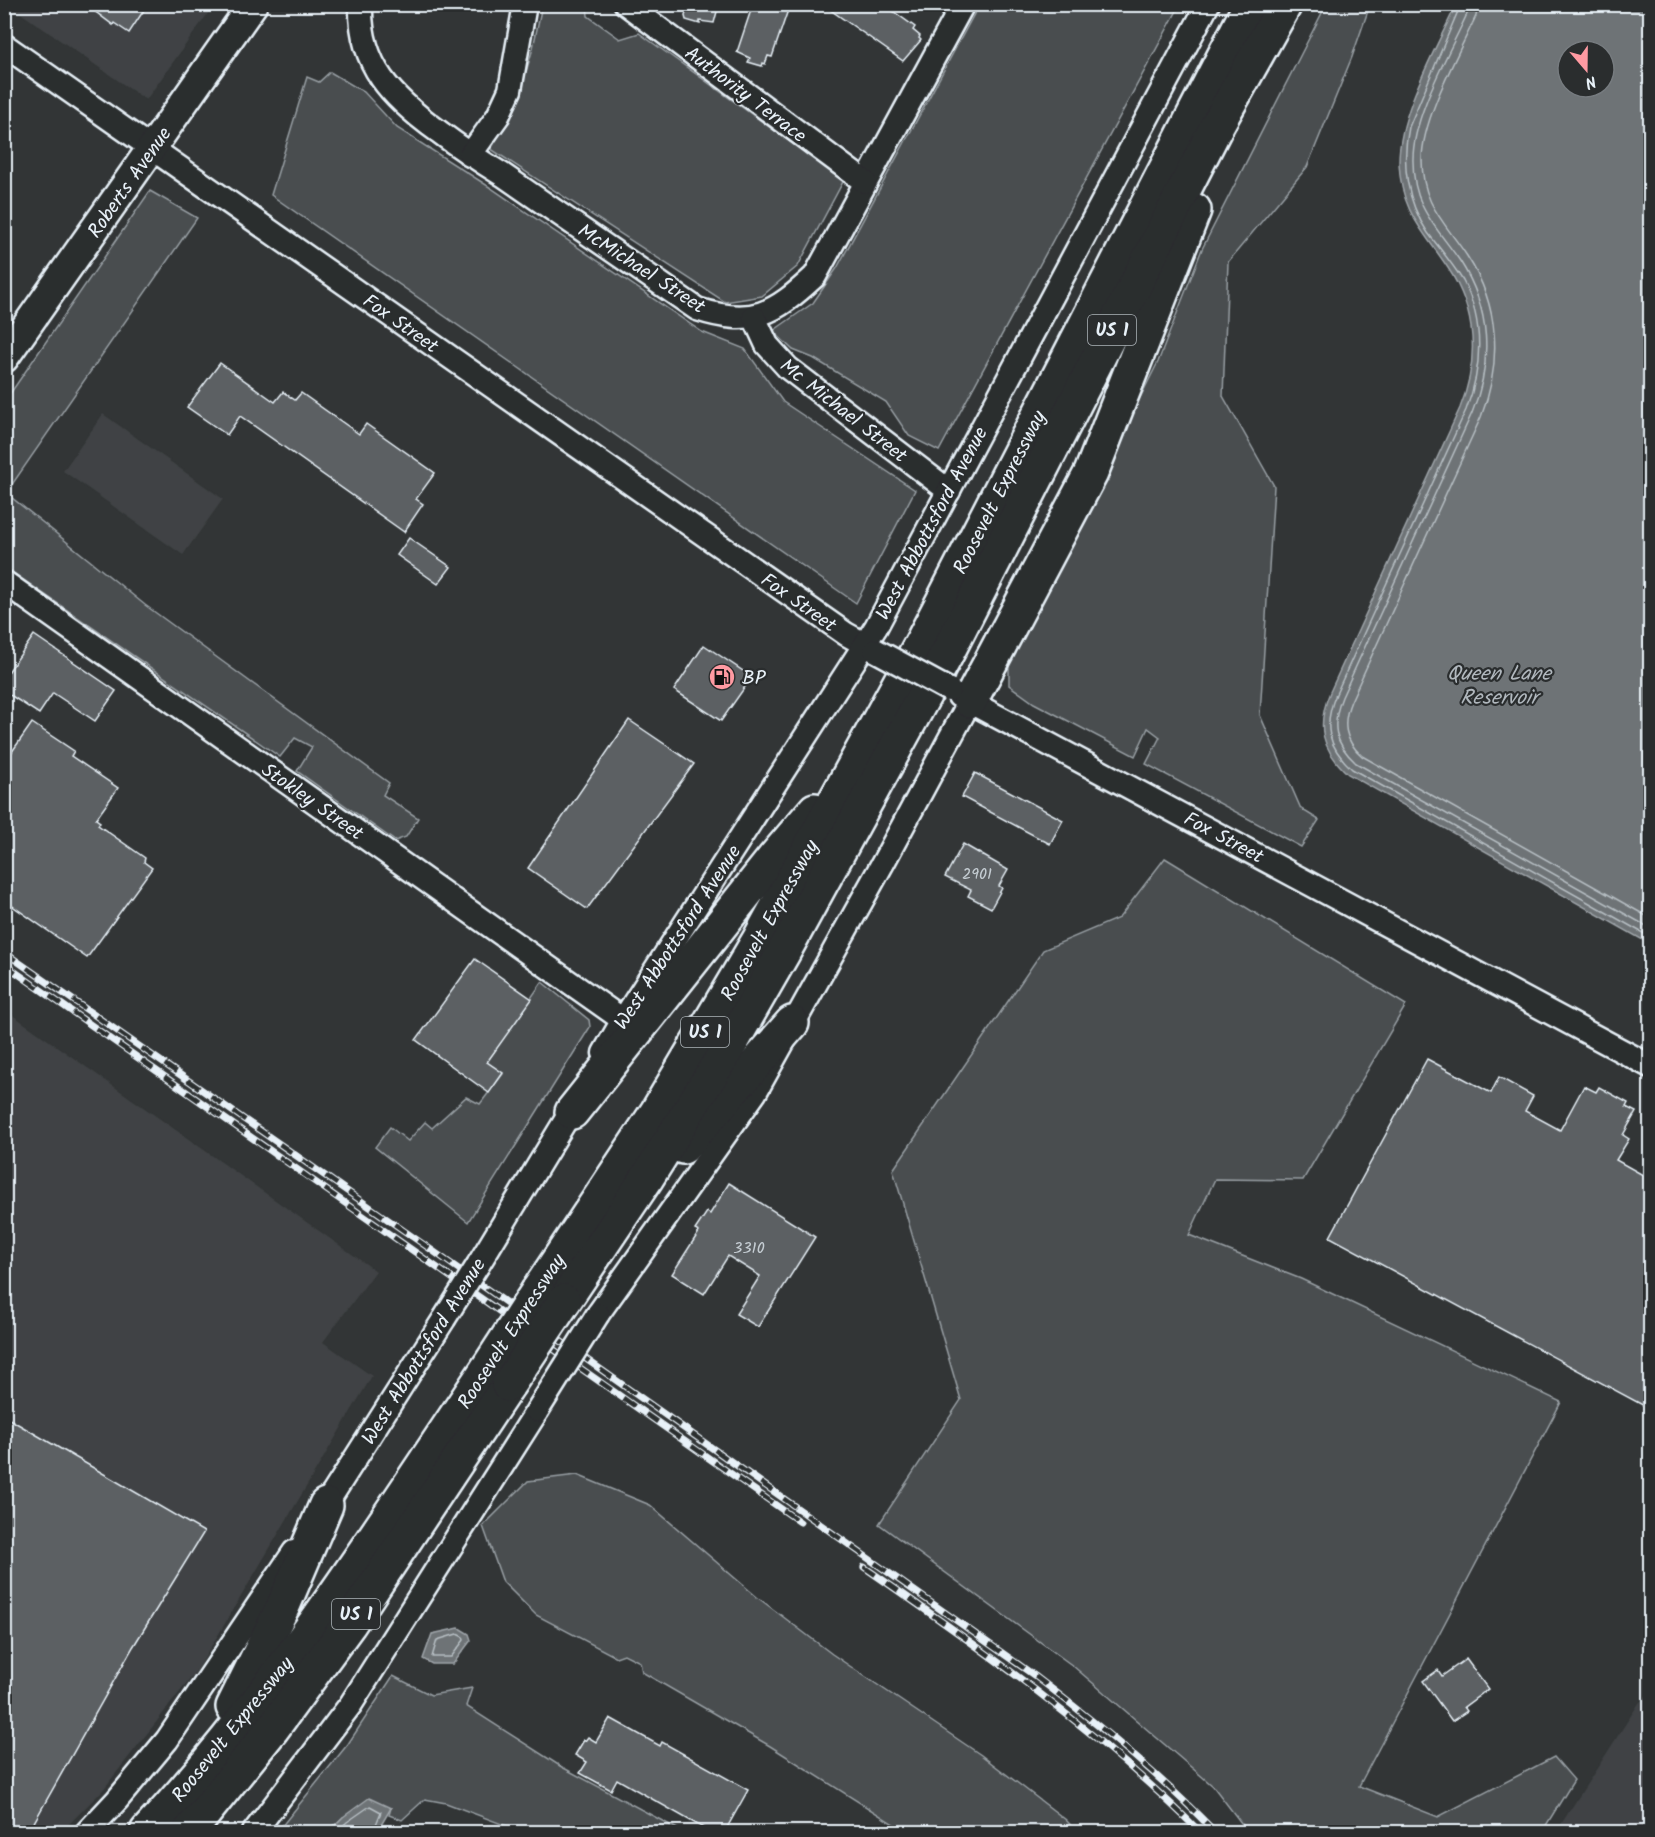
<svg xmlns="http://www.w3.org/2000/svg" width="1655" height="1837" font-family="Kalam,sans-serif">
<rect width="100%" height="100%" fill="#323536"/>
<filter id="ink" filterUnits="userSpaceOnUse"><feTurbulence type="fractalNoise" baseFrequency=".0167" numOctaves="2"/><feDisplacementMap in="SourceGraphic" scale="12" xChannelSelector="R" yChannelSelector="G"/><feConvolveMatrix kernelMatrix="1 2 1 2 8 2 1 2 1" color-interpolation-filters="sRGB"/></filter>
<g filter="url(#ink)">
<g fill="#3f4244">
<polygon points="9,5 214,5 146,100"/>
<polygon points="103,414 223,499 183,555 63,471"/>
<polygon points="4,1009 376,1271 323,1342 372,1376 198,1669 102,1791 61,1832 5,1832"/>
<polygon points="1650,1692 1650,1832 1556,1832 1639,1703"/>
</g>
<g fill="#494d4f" stroke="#989fa4" stroke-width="1.5">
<polygon points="1084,4 1086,6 1180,5 939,451 909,436 886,402 813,358 793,350 773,331 813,303 837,268 979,5"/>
<polygon points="542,5 587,5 588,16 620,39 639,33 793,144 845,178 798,266 762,296 725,302 491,149 516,106 533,48"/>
<polygon points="1326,5 1370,5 1352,57 1307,167 1228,262 1223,396 1274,486 1260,715 1301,809 1319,820 1301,847 1146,764 1160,737 1148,728 1135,756 1034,703 1009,685 1009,659 1158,362 1202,249"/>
<polygon points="330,72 364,92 397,128 491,188 702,332 745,349 783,402 915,490 856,603 271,195 307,77 319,82"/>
<polygon points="150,191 197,218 6,493 145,605 389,783 383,795 418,818 406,837 395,841 297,771 312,747 295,738 280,757 5,567 5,401"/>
<polygon points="1165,858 1406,1005 1303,1180 1215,1179 1189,1235 1301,1279 1561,1402 1359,1786 1438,1817 1554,1757 1574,1780 1542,1832 1248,1832 1213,1786 1073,1666 879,1524 961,1400 893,1170 1043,950 1119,918"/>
<polygon points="542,982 589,1020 590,1027 468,1222 375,1147 390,1127 408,1141 425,1122 432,1128 466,1097 480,1104 503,1074 487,1062"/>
<polygon points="577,1475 650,1505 757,1597 832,1654 981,1755 1066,1820 1077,1832 906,1832 770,1746 642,1672 640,1662 624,1654 616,1657 536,1615 503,1582 483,1526 528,1481"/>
<polygon points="393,1676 431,1695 472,1688 466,1706 560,1766 683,1832 523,1832 446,1803 425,1799 402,1820 389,1815 391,1808 343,1817 328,1832 277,1832 348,1744"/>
</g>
<g fill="#6e7376" stroke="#9fa5aa" stroke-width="1.5" fill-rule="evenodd">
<path d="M1456 5H1650V944L1348 774C1321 749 1316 726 1330 692L1460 408C1479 361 1477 311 1448 268 1423 230 1401 212 1399 163 1398 114 1436 49 1456 5ZM1568 51H1604V87H1568Z"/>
<polygon points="459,1628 469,1634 471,1640 453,1664 432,1664 423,1659 432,1634"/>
<polygon points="369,1798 391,1808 377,1832 328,1832 343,1817"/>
</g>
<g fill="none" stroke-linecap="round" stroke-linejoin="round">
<g stroke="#b7bfc4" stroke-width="1.5">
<path d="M1461 4 1409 127C1401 164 1407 202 1428 233 1440 249 1453 264 1463 281 1485 322 1482 369 1466 410L1336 694C1323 725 1327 746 1352 769L1650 937"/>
<path d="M1469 4 1468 12C1449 54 1412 116 1413 161 1413 208 1436 226 1460 261 1491 309 1493 362 1472 413L1342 697C1331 725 1334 743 1356 763L1650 928"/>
<path d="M1478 4 1476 16C1458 55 1422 118 1422 160 1422 205 1445 222 1467 256 1500 306 1502 363 1481 417L1351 701C1342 723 1344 740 1362 756L1650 918"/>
<polygon points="457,1634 463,1637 464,1640 451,1657 432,1657 437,1640"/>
<polyline points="336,1832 347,1822 370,1806 381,1812 373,1832"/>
</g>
</g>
<g fill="#5c6063" stroke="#e8f1f8" stroke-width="1.5">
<polygon points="85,4 148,4 129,33 114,23 113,25"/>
<polygon points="688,4 719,4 714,23 700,21 700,24 686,20 685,16"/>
<polygon points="753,4 790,4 772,57 768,56 765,64 763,63 762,66 748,62 750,58 737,52"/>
<polygon points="822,4 883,4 915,27 913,30 920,36 919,38 921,40 903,61"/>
<polygon points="220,363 275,402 283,392 295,400 301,393 359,434 366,424 435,473 416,499 423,504 404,532 240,416 227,435 187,407"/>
<polygon points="409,538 451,567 438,584 397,555"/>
<polygon points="34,635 116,691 95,721 53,693 39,714 4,691 4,678"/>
<polygon points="704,645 752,677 721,721 674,690"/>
<polygon points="629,720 694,764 587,909 528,868"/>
<polygon points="32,723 74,751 71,756 118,788 96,819 100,822 98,825 145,858 144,862 152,868 87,958 4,900 4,763"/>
<polygon points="975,773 1063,820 1050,844 962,797"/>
<polygon points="963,844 1008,870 999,886 1002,888 991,908 968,896 971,890 945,877"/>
<polygon points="475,959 532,999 487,1062 503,1073 489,1093 416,1040"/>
<polygon points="1427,1059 1491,1093 1499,1077 1533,1096 1525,1111 1560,1130 1584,1086 1596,1092 1599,1087 1628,1103 1626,1107 1636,1112 1623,1135 1629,1139 1616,1160 1650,1179 1650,1409 1330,1237"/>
<polygon points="729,1183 815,1237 758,1327 736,1314 760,1276 728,1256 704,1294 672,1274 699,1232 695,1230 707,1212 710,1214"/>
<polygon points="4,1416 204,1532 133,1647 28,1833 4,1833"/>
<polygon points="1466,1659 1488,1689 1464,1707 1467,1711 1452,1721 1423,1681 1438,1670 1442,1676"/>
<polygon points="610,1718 660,1746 662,1742 748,1790 724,1833 712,1833 617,1779 611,1790 580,1773 587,1762 575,1755 584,1740 585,1741 588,1737 596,1742"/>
</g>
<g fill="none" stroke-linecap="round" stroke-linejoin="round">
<g stroke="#e8f1f8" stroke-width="27">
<g id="minor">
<path d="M361 4C359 65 392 98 438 131 459 147 480 161 503 175L697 309C752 327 774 314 815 276L963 4"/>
<polyline points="626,4 865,182"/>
<polyline points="4,45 846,634 875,650"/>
<polyline points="470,155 498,116 510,90 525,4"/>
<polyline points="754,317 767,345 788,368 949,491"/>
<polyline points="4,582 623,1020"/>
<polyline points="959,696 1650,1066"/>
<polyline points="604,1053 623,1020 876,627 1208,4"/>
<polyline points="478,1265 578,1100"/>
<polyline points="598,1314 755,1093 884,861 970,701"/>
<polyline points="318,1517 444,1319"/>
<polyline points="87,1832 117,1800 167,1740 294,1552"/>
<polyline points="254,1832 351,1704 537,1411"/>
</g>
</g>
<g stroke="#e8f1f8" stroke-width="33">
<polyline id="major" points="4,358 253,4"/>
</g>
<g stroke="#e8f1f8" stroke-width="38">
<g id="highway">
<polyline points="970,701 1091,473 1194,210"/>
<polyline points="572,1112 774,858 815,810"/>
<polyline points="683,1147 792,1023"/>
<polyline points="538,1291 657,1112 759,940 923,640 1251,4"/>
<polyline points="564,1301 646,1179 733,1040 783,953 945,657 1217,125 1285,4"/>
<polyline points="233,1707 283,1606 326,1505"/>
<path d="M147 1832C278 1691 381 1527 488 1368"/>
<polyline points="189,1832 272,1729 349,1624 508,1385"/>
</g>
</g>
<use href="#minor" stroke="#2a2d2e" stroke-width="22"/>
<use href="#major" stroke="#2a2d2e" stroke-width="28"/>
<use href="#highway" stroke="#2a2d2e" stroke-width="33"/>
<g stroke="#e8f1f8" stroke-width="7">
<g id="rail">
<path d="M4 952 433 1251 1035 1676C1098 1724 1160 1775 1215 1832"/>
<polyline points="4,964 800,1522"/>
<path d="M864 1567C981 1648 1099 1731 1200 1832"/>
</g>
</g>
<use href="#rail" stroke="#2a2d2e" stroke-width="4.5" stroke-dasharray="14" stroke-linecap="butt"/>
<g stroke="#e8f1f8" stroke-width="27" stroke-linecap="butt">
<g id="minor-bridge">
<polyline points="875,650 949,690"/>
<polyline points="444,1319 478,1265"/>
<polyline points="537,1411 598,1314"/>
</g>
</g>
<g stroke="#e8f1f8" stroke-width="38" stroke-linecap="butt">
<g id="highway-bridge">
<polyline points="488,1368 538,1291"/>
<polyline points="508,1385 564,1301"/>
</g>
</g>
<use href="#minor-bridge" stroke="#2a2d2e" stroke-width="22"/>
<use href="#highway-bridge" stroke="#2a2d2e" stroke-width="33"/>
</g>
</g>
<defs>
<g id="fuel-disc" transform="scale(1.35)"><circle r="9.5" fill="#ff9aa2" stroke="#2a2d2e"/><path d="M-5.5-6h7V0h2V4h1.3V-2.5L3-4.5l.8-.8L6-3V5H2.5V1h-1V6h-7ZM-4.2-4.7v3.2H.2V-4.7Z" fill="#111"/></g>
</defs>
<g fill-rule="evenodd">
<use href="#fuel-disc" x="722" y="677"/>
</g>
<g text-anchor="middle" stroke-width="4.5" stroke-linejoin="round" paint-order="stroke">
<g font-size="16" fill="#c5cdd3">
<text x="977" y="879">2901</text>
<text x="749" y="1253">3310</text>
</g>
<g fill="#2a2d2e" stroke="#afb6bb" stroke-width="1.5">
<rect x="1088" y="315" width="48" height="30" rx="4.5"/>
<rect x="681" y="1017" width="48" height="30" rx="4.5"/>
<rect x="332" y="1599" width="48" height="30" rx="4.5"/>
</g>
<g font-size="18" font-weight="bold" fill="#e8f1f8">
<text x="1112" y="336">US 1</text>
<text x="705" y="1038">US 1</text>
<text x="356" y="1620">US 1</text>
</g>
<g font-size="20" fill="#e8f1f8" stroke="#2a2d2e">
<text transform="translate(746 94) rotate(37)" y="7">Authority Terrace</text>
<text transform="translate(129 182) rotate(-55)" y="7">Roberts Avenue</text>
<text transform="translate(642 268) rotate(33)" y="7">McMichael Street</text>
<text transform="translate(401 323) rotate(35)" y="7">Fox Street</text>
<text transform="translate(844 410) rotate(38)" y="7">Mc Michael Street</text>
<text transform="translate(999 492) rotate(-63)" y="7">Roosevelt Expressway</text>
<text transform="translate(931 523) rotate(-62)" y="7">West Abbottsford Avenue</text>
<text transform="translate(799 602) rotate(35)" y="7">Fox Street</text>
<text transform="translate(313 801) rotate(35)" y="7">Stokley Street</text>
<text transform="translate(1224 837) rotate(28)" y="7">Fox Street</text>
<text transform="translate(769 920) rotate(-61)" y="7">Roosevelt Expressway</text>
<text transform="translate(677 937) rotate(-57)" y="7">West Abbottsford Avenue</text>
<text transform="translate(511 1331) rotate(-57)" y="7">Roosevelt Expressway</text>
<text transform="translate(423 1351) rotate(-58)" y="7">West Abbottsford Avenue</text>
<text transform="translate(232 1729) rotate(-51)" y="7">Roosevelt Expressway</text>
</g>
<g font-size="20" fill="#e8f1f8" stroke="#2a2d2e" text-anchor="start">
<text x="742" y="684">BP</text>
</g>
<g font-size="21" font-style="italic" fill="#b1b8be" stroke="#2a2d2e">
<text x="1499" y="680">Queen Lane<tspan x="1499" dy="24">Reservoir</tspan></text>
</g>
</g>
<rect width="1655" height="1837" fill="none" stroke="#2a2d2e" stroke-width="24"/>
<rect x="12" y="12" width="1631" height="1813" fill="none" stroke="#e8f1f8" stroke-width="2" filter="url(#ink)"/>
<g transform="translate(1586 69) rotate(160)"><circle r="28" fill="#2a2d2e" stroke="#767b7f" stroke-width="1.5"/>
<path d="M0-4.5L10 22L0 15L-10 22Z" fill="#ff9aa2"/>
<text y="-9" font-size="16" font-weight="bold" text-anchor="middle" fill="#e8f1f8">N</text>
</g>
</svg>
